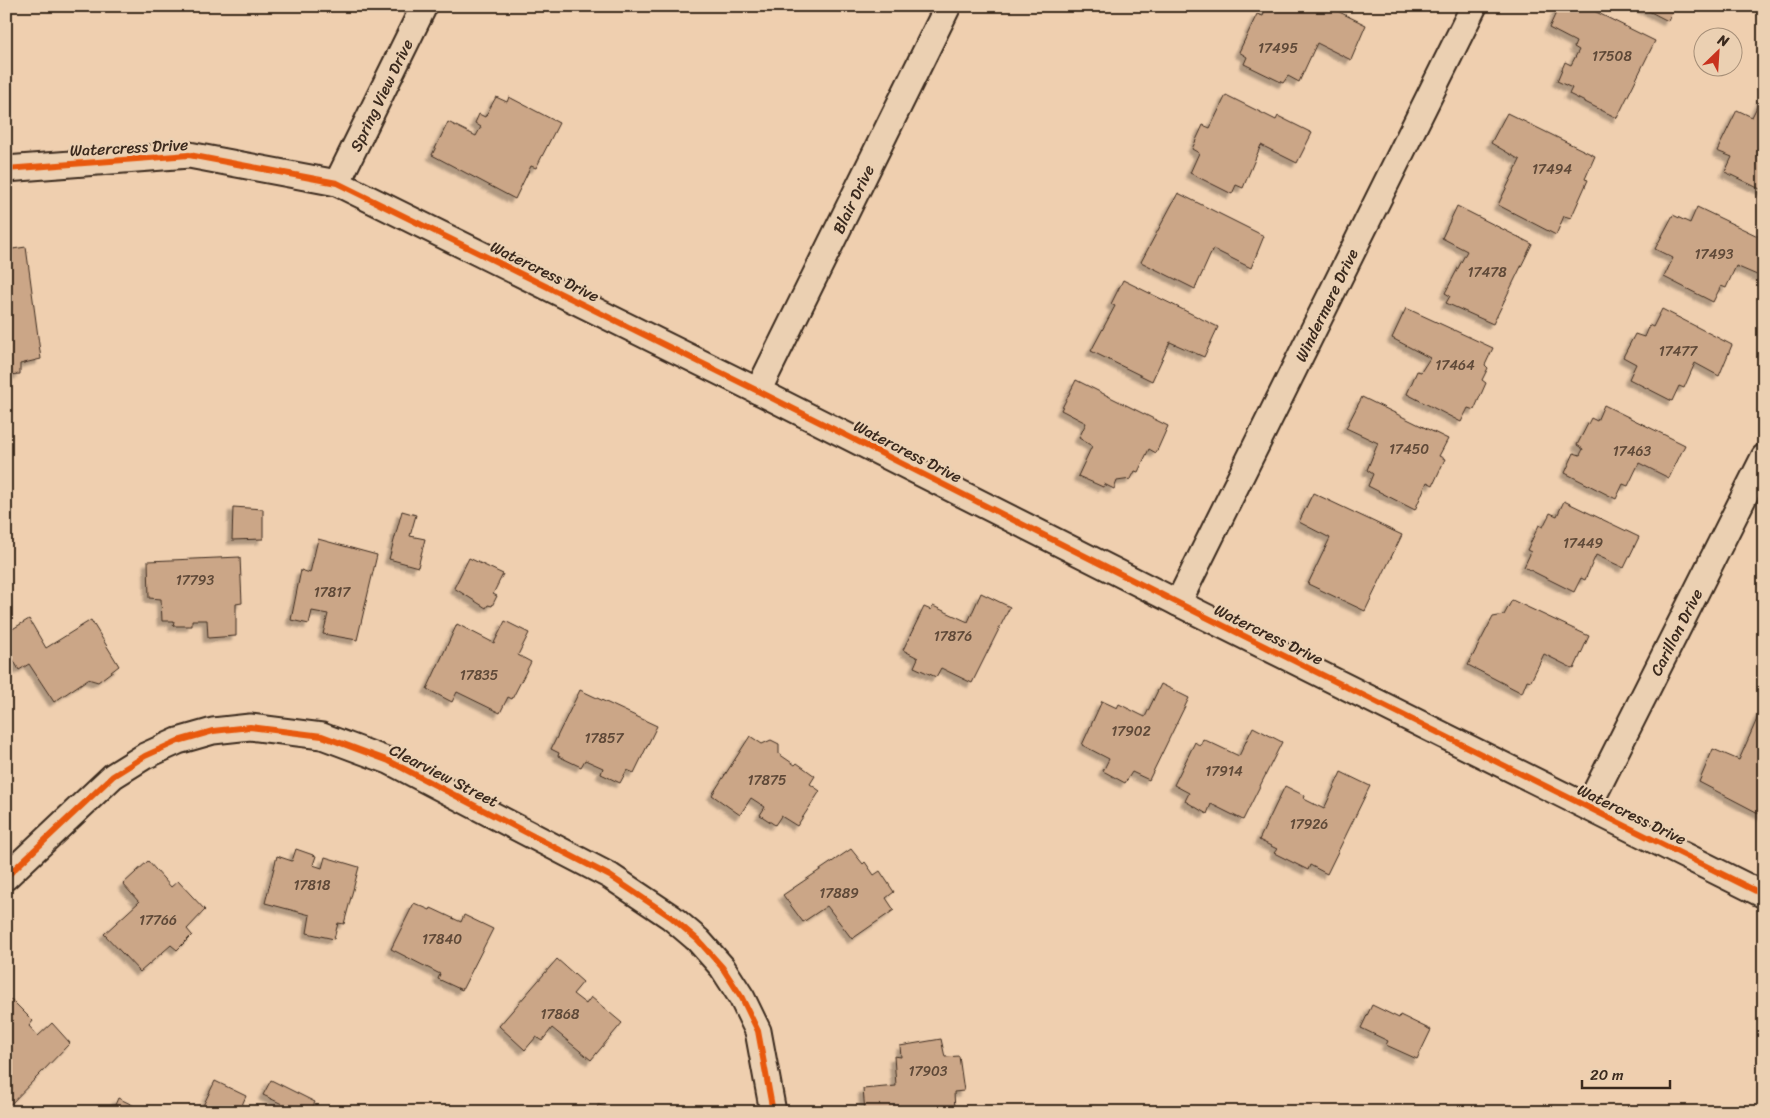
<svg xmlns="http://www.w3.org/2000/svg" width="1770" height="1118" font-family="Sriracha,sans-serif">
<defs>
<filter id="shadow"><feDropShadow dx="-4.5" dy="4.5" stdDeviation="1" flood-color="#0004"/></filter>
</defs>
<rect width="100%" height="100%" fill="#efcfaf"/>
<filter id="ink" filterUnits="userSpaceOnUse"><feTurbulence type="fractalNoise" baseFrequency=".02" numOctaves="2"/><feDisplacementMap in="SourceGraphic" scale="10" xChannelSelector="R" yChannelSelector="G"/><feConvolveMatrix kernelMatrix="1 2 1 2 8 2 1 2 1" color-interpolation-filters="sRGB"/></filter>
<g filter="url(#ink)">
<g fill="#cba687" stroke="#3b2a1e" filter="url(#shadow)">
<polygon points="1267,6 1327,6 1366,25 1351,60 1317,43 1299,82 1288,76 1283,83 1244,64 1247,57 1239,52 1257,14 1263,16"/>
<polygon points="1559,6 1584,6 1655,41 1617,118 1569,94 1572,88 1557,81 1565,62 1571,65 1579,50 1574,47 1576,42 1549,28"/>
<polygon points="1639,6 1675,6 1668,21"/>
<polygon points="1226,95 1276,120 1278,116 1312,133 1297,163 1261,145 1243,188 1236,185 1232,194 1190,173 1199,153 1192,149 1203,125 1210,128"/>
<polygon points="1763,95 1764,95 1764,191 1725,172 1732,157 1717,151 1737,110 1752,117"/>
<polygon points="496,97 507,102 509,97 559,123 536,168 531,166 515,199 432,155 448,122 476,136 481,127 475,123 479,114 485,117"/>
<polygon points="1507,113 1595,156 1585,179 1588,180 1571,218 1564,216 1556,235 1498,205 1520,160 1491,143"/>
<polygon points="1178,193 1264,236 1251,268 1213,249 1195,289 1141,262"/>
<polygon points="1457,206 1532,244 1493,324 1446,303 1450,296 1445,293 1467,251 1442,238"/>
<polygon points="1697,207 1764,239 1764,278 1736,266 1726,288 1721,286 1713,302 1664,277 1673,258 1655,249 1673,215 1690,223"/>
<polygon points="26,247 41,359 20,364 20,374 6,375 6,250"/>
<polygon points="1123,280 1218,327 1204,357 1170,342 1152,381 1091,351 1115,306 1111,304"/>
<polygon points="1406,308 1493,348 1485,365 1488,368 1482,380 1486,383 1474,410 1468,408 1461,422 1407,394 1417,371 1421,372 1430,358 1392,338"/>
<polygon points="1662,309 1732,345 1719,376 1695,363 1684,388 1679,386 1672,401 1629,379 1636,364 1623,357 1635,334 1644,337 1649,325 1653,327"/>
<polygon points="1076,380 1168,426 1156,453 1149,449 1138,472 1135,471 1131,479 1117,481 1114,489 1104,484 1103,487 1078,476 1092,446 1079,438 1086,423 1061,410"/>
<polygon points="1362,397 1448,439 1439,456 1445,459 1433,485 1427,482 1415,510 1368,486 1373,474 1367,470 1378,443 1346,428"/>
<polygon points="1604,405 1685,445 1669,478 1639,463 1628,486 1623,484 1616,499 1565,473 1574,453 1580,455 1583,449 1577,445 1591,418 1597,421"/>
<polygon points="1313,493 1402,535 1365,611 1308,584 1330,538 1299,522"/>
<polygon points="1564,501 1639,537 1624,568 1596,555 1585,580 1581,578 1574,592 1524,567 1531,552 1527,550 1539,525 1543,527 1550,513 1557,516"/>
<polygon points="233,507 263,509 263,539 232,540"/>
<polygon points="402,511 416,515 410,536 425,539 418,567 389,559"/>
<polygon points="318,539 377,555 357,640 323,634 328,614 312,611 309,624 291,620 301,570 310,573"/>
<polygon points="240,557 242,603 236,604 236,636 208,638 207,620 192,620 192,626 173,626 174,621 162,621 161,599 149,598 148,561"/>
<polygon points="469,558 503,574 493,594 497,596 492,606 488,605 486,608 454,588"/>
<polygon points="981,593 1010,607 972,683 941,668 936,677 914,667 918,658 903,650 924,607 931,610 933,606 968,622"/>
<polygon points="1512,600 1589,636 1574,669 1544,654 1531,681 1527,680 1522,693 1468,665 1493,617 1504,615"/>
<polygon points="29,619 46,648 91,620 119,666 98,682 88,679 54,702 29,664 19,670 6,647 6,633"/>
<polygon points="505,621 529,633 518,655 531,662 512,699 508,697 500,713 457,692 452,702 427,689 457,624 494,643"/>
<polygon points="1161,684 1189,698 1149,780 1132,772 1125,783 1103,771 1109,759 1082,745 1102,701 1117,708 1119,704 1145,717"/>
<polygon points="580,690 657,726 634,773 627,770 620,783 601,774 603,768 585,760 581,767 558,756 559,753 551,749"/>
<polygon points="1761,710 1764,712 1764,816 1699,782 1713,749 1739,760"/>
<polygon points="1253,727 1282,742 1243,820 1211,804 1207,814 1185,801 1189,793 1174,785 1195,742 1200,746 1203,739 1239,756"/>
<polygon points="750,736 762,744 771,740 779,744 779,754 795,765 797,763 815,776 810,784 820,791 797,826 781,816 775,825 760,815 765,807 751,798 740,815 712,795"/>
<polygon points="1341,772 1370,786 1327,874 1310,865 1308,870 1274,853 1277,849 1259,840 1285,786 1305,796 1304,799 1324,809"/>
<polygon points="296,849 316,856 313,865 322,868 325,857 359,867 344,924 338,923 334,939 307,933 310,915 265,903 277,856 292,861"/>
<polygon points="851,849 863,864 865,862 874,875 880,871 894,892 886,898 894,910 852,939 827,906 803,922 783,895"/>
<polygon points="148,861 171,887 178,881 205,910 187,929 192,935 177,950 171,945 140,972 104,934 139,902 123,884"/>
<polygon points="414,903 430,910 431,908 461,922 464,915 493,929 462,990 438,979 440,974 391,949"/>
<polygon points="557,959 583,982 573,994 586,1004 591,997 622,1023 591,1060 552,1028 542,1041 536,1037 525,1050 499,1026"/>
<polygon points="11,999 33,1021 29,1026 38,1036 52,1023 70,1043 7,1108 6,1003"/>
<polygon points="1372,1005 1399,1018 1400,1015 1431,1030 1417,1059 1386,1045 1388,1041 1361,1028"/>
<polygon points="941,1039 945,1057 959,1056 964,1091 954,1092 955,1110 865,1112 863,1089 896,1086 894,1056 901,1057 900,1046"/>
<polygon points="271,1080 315,1102 310,1112 279,1112 282,1104 263,1095"/>
<polygon points="215,1081 246,1096 239,1112 200,1112"/>
<polygon points="118,1098 147,1112 112,1112"/>
<polygon points="598,1105 629,1112 596,1112"/>
</g>
<g fill="none" stroke-linecap="round" stroke-linejoin="round">
<g stroke="#3b2a1e" stroke-width="29">
<g id="street">
<polyline points="6,169 189,155 337,183 758,391 1178,603 1764,895"/>
<polyline points="337,183 424,6"/>
<polyline points="758,391 948,6"/>
<polyline points="1178,603 1474,6"/>
<polyline points="1588,807 1764,457"/>
<polyline points="6,877 113,776 145,756 178,741 213,731 250,727 322,736 389,761 610,876 671,917 698,940 722,967 742,998 758,1031 773,1112"/>
</g>
</g>
<use href="#street" stroke="#ebd0b2" stroke-width="25"/>
<g stroke="#ebd0b2" stroke-width="9">
<g id="cycleway">
<polyline points="6,169 189,155 337,183 758,391 1178,603 1764,895"/>
<polyline points="6,877 113,776 145,756 178,741 213,731 250,727 322,736 389,761 610,876 671,917 698,940 722,967 742,998 758,1031 773,1112"/>
</g>
</g>
<use href="#cycleway" stroke="#e8590c" stroke-width="6"/>
</g>
</g>
<g text-anchor="middle" stroke-width="5" stroke-linejoin="round" paint-order="stroke">
<g font-size="14" fill="#5f4938">
<text x="1278" y="53">17495</text>
<text x="1612" y="61">17508</text>
<text x="1552" y="174">17494</text>
<text x="1714" y="259">17493</text>
<text x="1487" y="277">17478</text>
<text x="1678" y="356">17477</text>
<text x="1455" y="370">17464</text>
<text x="1409" y="454">17450</text>
<text x="1632" y="456">17463</text>
<text x="1583" y="548">17449</text>
<text x="195" y="585">17793</text>
<text x="332" y="597">17817</text>
<text x="953" y="641">17876</text>
<text x="479" y="680">17835</text>
<text x="1131" y="736">17902</text>
<text x="604" y="743">17857</text>
<text x="1224" y="776">17914</text>
<text x="767" y="785">17875</text>
<text x="1309" y="829">17926</text>
<text x="312" y="890">17818</text>
<text x="839" y="898">17889</text>
<text x="158" y="925">17766</text>
<text x="442" y="944">17840</text>
<text x="560" y="1019">17868</text>
<text x="928" y="1076">17903</text>
</g>
<g font-size="16" fill="#3b2a1e" stroke="#ebd0b2">
<text transform="translate(381 95) rotate(-64)" y="6">Spring View Drive</text>
<text transform="translate(129 147) rotate(-3)" y="6">Watercress Drive</text>
<text transform="translate(853 199) rotate(-64)" y="6">Blair Drive</text>
<text transform="translate(545 271) rotate(26)" y="6">Watercress Drive</text>
<text transform="translate(1326 305) rotate(-64)" y="6">Windermere Drive</text>
<text transform="translate(908 451) rotate(27)" y="6">Watercress Drive</text>
<text transform="translate(1676 632) rotate(-63)" y="6">Carillon Drive</text>
<text transform="translate(1269 634) rotate(26)" y="6">Watercress Drive</text>
<text transform="translate(444 775) rotate(27)" y="6">Clearview Street</text>
<text transform="translate(1632 814) rotate(26)" y="6">Watercress Drive</text>
</g>
</g>
<rect width="1770" height="1118" fill="none" stroke="#ebd0b2" stroke-width="25"/>
<rect x="12" y="12" width="1745" height="1093" fill="none" stroke="#3b2a1e" stroke-width="2" filter="url(#ink)"/>
<g transform="translate(1718 52) rotate(25)"><circle r="24" fill="#ebd0b2" stroke="#a58e77"/>
<path d="M0-4L9 19L0 12L-9 19Z" fill="#c8321e"/>
<text y="-8" font-size="14" font-weight="bold" text-anchor="middle" fill="#3b2a1e">N</text>
</g>
<path d="M1582 1080v8h88v-8" fill="none" stroke="#3b2a1e" stroke-width="2.5"/>
<text x="1590" y="1080" font-size="15" fill="#3b2a1e" stroke="#ebd0b2" stroke-width="4" paint-order="stroke">20 m</text>
</svg>
